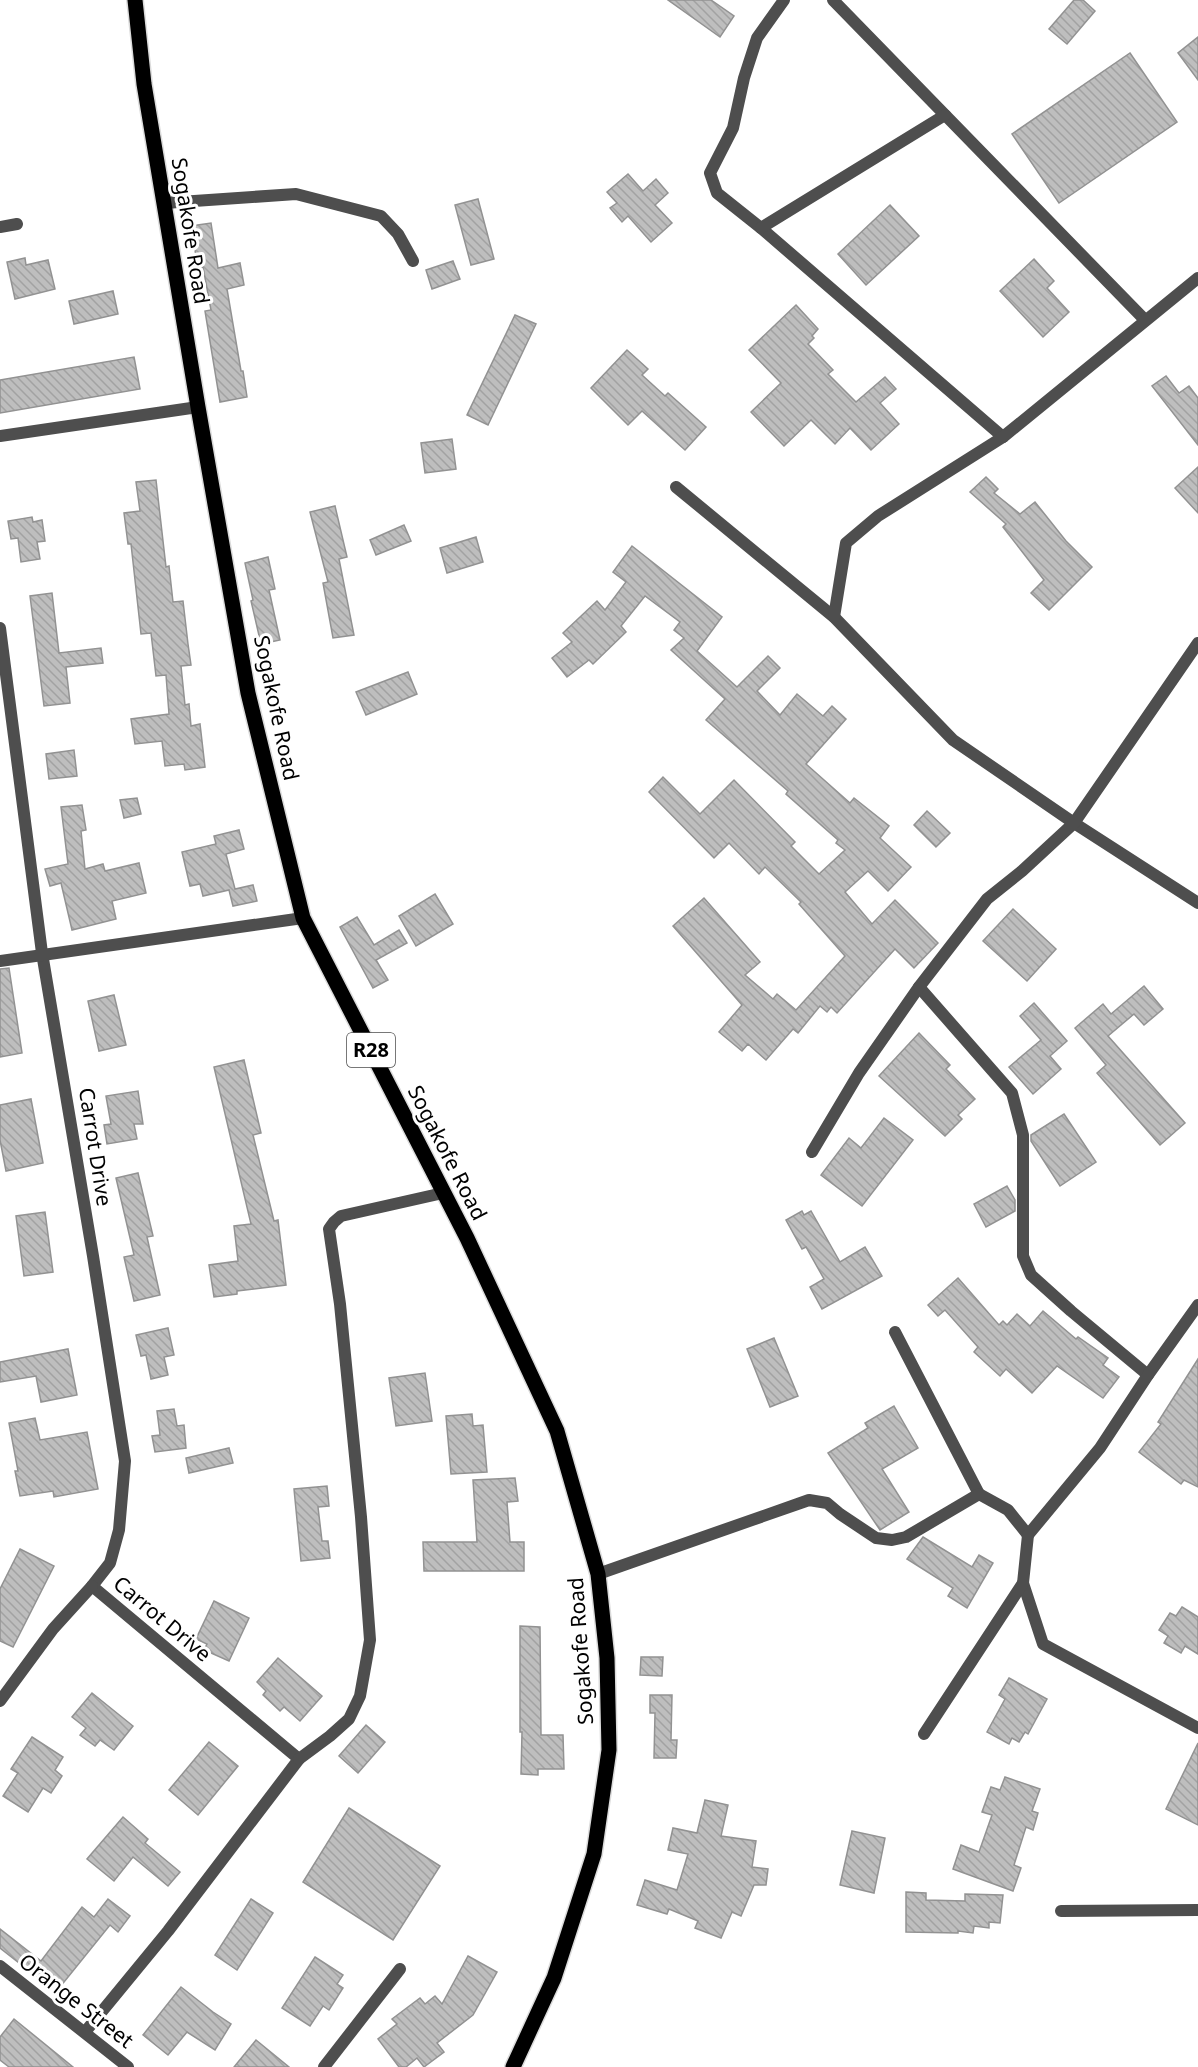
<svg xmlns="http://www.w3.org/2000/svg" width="1198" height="2067" font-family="'Noto Sans',sans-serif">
<defs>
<pattern id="building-back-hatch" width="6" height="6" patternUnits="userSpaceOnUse" patternTransform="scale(1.5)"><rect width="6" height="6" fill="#bebebe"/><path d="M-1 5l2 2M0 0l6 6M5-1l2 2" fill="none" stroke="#a2a2a2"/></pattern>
</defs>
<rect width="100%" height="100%" fill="#fff"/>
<g fill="url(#building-back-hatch)" stroke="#929292" stroke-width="1.5">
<polygon points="668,0 711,0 734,16 720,37"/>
<polygon points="1074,0 1083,0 1095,11 1067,44 1049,29"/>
<polygon points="1198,37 1198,80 1178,53"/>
<polygon points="1130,53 1177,122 1059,203 1012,134"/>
<polygon points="628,174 643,191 656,179 668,193 655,205 672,223 651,242 628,216 622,222 610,208 617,203 607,192"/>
<polygon points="478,199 494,259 471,265 455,205"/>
<polygon points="890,205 919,236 866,285 838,254"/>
<polygon points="211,223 218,268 240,263 244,285 227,289 241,371 243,371 247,397 220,402 205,311 211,310 203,267 198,268 191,226"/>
<polygon points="25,258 26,265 48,260 55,289 15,299 7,262"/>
<polygon points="1034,259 1054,281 1047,288 1069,312 1043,337 1000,291"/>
<polygon points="453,261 460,279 432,289 426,270"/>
<polygon points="113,291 118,314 74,324 69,301"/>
<polygon points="796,305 818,329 812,336 814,338 808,344 833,370 828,374 856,402 885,377 896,389 880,403 899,424 871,450 850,428 835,444 811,420 784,446 751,412 781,383 749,350"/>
<polygon points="515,315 536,324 488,425 467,415"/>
<polygon points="627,350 648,369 642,375 665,396 668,393 706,427 685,450 642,411 628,425 591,388"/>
<polygon points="134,357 140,389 0,413 0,380"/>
<polygon points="1166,376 1179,393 1189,386 1198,398 1198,445 1152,386"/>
<polygon points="452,439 456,469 425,473 421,443"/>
<polygon points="1198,467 1198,513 1175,488"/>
<polygon points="986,477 998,489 994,493 1020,514 1035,502 1066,541 1092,567 1049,610 1031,593 1044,580 1003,527 1006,524 970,492"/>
<polygon points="156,480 166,567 169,566 173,602 183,601 188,644 191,665 181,666 185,705 189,704 191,726 200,724 205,767 185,770 184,764 165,766 162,741 135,744 131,719 169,714 166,675 156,676 151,633 141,634 131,544 128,544 124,513 140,511 136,482"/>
<polygon points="335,506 347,557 339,559 354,635 333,638 323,583 328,582 310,512"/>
<polygon points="32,517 33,522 42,520 45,541 37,542 40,559 21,562 18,538 11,539 8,521"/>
<polygon points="404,525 411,541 376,555 370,540"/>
<polygon points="476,537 483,562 447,573 440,548"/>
<polygon points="632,546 722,617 697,651 737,687 768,656 780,668 757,691 780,715 797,694 823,716 832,706 846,719 806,764 850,803 854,798 889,826 880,838 911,867 888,891 868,871 845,892 872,924 895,900 938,943 914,968 895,949 837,1013 831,1007 827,1012 820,1006 798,1033 793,1029 766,1060 748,1044 742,1051 719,1032 742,1005 673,926 704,898 760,962 745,975 773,999 777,994 796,1010 845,956 799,904 801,902 765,867 759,874 729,843 714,858 649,792 663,777 700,814 734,780 795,842 791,846 819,874 845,850 836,843 838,840 786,794 788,791 706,720 725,699 671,650 684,638 674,630 680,622 645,596 621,626 626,632 593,664 589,660 567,677 552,658 572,642 563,633 597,601 605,610 626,582 613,572"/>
<polygon points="268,557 275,589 269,590 280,640 261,644 251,601 253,600 245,563"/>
<polygon points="52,593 59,653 101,648 103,663 66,667 70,703 44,706 30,596"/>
<polygon points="408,672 417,694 366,715 356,692"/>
<polygon points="74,750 77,776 49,779 46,754"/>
<polygon points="137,798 141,814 124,818 120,800"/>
<polygon points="82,805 86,830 81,831 85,869 103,864 105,871 139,863 146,893 112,901 116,919 72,930 61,883 50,886 45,869 68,864 61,807"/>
<polygon points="927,811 950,833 936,847 914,825"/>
<polygon points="239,830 244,849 226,854 235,889 253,885 257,901 233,906 229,890 203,896 200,884 190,886 182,852 216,844 214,836"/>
<polygon points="435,894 453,924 416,946 399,916"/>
<polygon points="1013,909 1056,949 1027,981 983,941"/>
<polygon points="357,917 374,945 399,930 407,943 376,960 388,980 373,988 340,927"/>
<polygon points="9,968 22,1053 0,1057 0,969"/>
<polygon points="1144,986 1163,1009 1144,1025 1134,1014 1108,1036 1185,1123 1160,1145 1097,1073 1106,1065 1075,1028 1103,1004 1111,1014"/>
<polygon points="114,995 126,1045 99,1051 88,1001"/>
<polygon points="1034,1003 1067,1041 1050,1056 1061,1069 1033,1094 1009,1067 1041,1040 1020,1016"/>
<polygon points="919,1033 950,1065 946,1069 975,1099 958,1115 962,1119 945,1136 879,1076"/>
<polygon points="244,1060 261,1133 253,1135 274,1221 278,1220 286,1285 237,1291 237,1294 214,1297 209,1265 238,1261 234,1226 251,1224 214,1067"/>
<polygon points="138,1091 143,1124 134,1124 137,1139 107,1144 104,1125 111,1124 106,1096"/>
<polygon points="31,1099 43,1163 6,1171 0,1140 0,1105"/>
<polygon points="1064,1114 1096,1162 1060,1186 1031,1141 1031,1135"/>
<polygon points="884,1118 913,1140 862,1206 821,1175 849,1138 861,1148"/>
<polygon points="138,1173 153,1236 147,1237 160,1295 134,1301 124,1257 134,1255 116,1178"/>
<polygon points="1007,1186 1015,1200 1015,1211 986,1227 974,1204"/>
<polygon points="802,1211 804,1215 811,1211 840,1262 865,1247 882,1276 822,1309 810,1287 824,1279 806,1247 802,1249 786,1220"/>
<polygon points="45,1212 53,1272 24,1276 16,1216"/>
<polygon points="958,1278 999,1325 1003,1321 1007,1325 1017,1314 1030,1326 1043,1311 1076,1339 1078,1337 1108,1358 1103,1365 1119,1377 1103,1398 1057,1366 1032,1393 1006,1369 1000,1376 974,1352 978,1347 945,1310 938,1316 928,1305"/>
<polygon points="168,1328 174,1355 164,1357 168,1375 151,1379 146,1355 141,1356 136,1335"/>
<polygon points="774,1338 798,1396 770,1407 747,1349"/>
<polygon points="68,1349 77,1395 41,1402 36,1376 0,1382 0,1362"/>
<polygon points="1198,1359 1198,1487 1184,1480 1181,1484 1139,1452 1161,1424 1158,1422"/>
<polygon points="425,1373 432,1421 396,1426 389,1378"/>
<polygon points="894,1406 918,1448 882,1469 909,1512 880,1530 828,1453 868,1428 865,1423"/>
<polygon points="174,1409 177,1426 184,1425 186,1448 155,1452 152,1436 160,1435 157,1411"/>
<polygon points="472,1414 473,1426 483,1425 487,1472 451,1474 446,1416"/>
<polygon points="35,1418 40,1440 87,1432 98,1489 54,1497 53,1491 20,1496 15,1471 18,1471 9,1423"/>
<polygon points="229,1448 233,1463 189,1473 186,1458"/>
<polygon points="515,1478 518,1501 507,1502 510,1542 524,1542 524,1571 424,1571 423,1542 477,1542 473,1480"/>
<polygon points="327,1486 329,1506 318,1507 322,1541 328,1541 330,1558 301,1561 294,1489"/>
<polygon points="923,1537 972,1567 979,1555 993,1563 967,1608 948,1596 953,1588 907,1559"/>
<polygon points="20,1549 54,1566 13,1647 0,1641 0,1589"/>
<polygon points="214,1601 249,1618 229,1661 204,1650 207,1644 196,1639"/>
<polygon points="1182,1607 1198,1617 1198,1654 1185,1646 1181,1653 1164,1643 1168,1636 1159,1630 1170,1613 1176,1616"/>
<polygon points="520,1626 540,1627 541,1735 563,1735 564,1769 538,1769 538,1775 521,1774 522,1732 520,1732"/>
<polygon points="641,1657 663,1657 662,1676 640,1675"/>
<polygon points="278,1658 322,1696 300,1721 284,1707 280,1711 263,1695 266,1691 257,1682"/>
<polygon points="1009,1678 1047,1699 1028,1734 1025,1732 1019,1742 1012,1738 1009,1744 987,1732 1005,1699 999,1695"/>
<polygon points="92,1693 133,1726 114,1750 100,1740 95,1746 80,1735 86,1728 72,1717"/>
<polygon points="650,1695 672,1695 671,1740 677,1740 676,1758 654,1758 655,1713 650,1713"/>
<polygon points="366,1725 385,1742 358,1773 339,1756"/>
<polygon points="32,1737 63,1757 55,1770 62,1776 51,1793 43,1788 28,1812 3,1796 18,1773 11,1769"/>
<polygon points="209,1742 238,1766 198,1815 169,1790"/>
<polygon points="1198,1743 1198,1825 1166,1809"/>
<polygon points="1005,1777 1040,1789 1032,1811 1038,1813 1033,1830 1026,1827 1014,1865 1021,1868 1013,1891 953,1869 961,1845 979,1852 992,1815 982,1812 991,1787 1000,1790"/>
<polygon points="705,1800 728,1805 721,1836 756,1841 752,1867 768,1869 766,1885 754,1885 741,1916 732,1912 721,1938 695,1928 698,1921 669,1909 667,1914 637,1905 645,1880 677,1890 688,1854 668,1850 673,1828 697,1833"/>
<polygon points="349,1808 440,1866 393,1940 303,1882"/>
<polygon points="123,1817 148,1839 145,1843 180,1872 168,1886 133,1857 114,1881 87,1859"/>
<polygon points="852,1831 885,1838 874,1893 840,1885"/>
<polygon points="906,1892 926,1893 926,1900 965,1901 965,1894 1003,1895 1000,1923 989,1922 989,1928 974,1926 973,1933 958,1931 958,1933 906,1932"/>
<polygon points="108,1899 130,1916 118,1932 110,1925 56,1992 0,1948 0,1929 41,1961 82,1907 94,1917"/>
<polygon points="251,1899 273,1913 237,1970 215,1955"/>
<polygon points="468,1956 497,1972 473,2015 437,2043 444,2052 424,2067 417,2058 406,2067 399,2067 378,2039 397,2024 392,2019 420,1998 425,2004 435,1996 442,2004"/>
<polygon points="315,1957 343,1975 337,1984 343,1988 329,2010 323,2006 310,2026 282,2008"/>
<polygon points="181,1987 213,2012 231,2024 215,2050 187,2032 168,2055 143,2035"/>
<polygon points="14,2019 73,2067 9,2067 0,2060 0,2037"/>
<polygon points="256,2040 289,2067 234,2067"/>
</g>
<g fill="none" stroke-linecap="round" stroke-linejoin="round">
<g stroke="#dbdbdb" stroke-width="18">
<polyline id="primary" points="135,0 144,84 198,407 248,693 303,918 467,1238 557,1431 598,1574 607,1658 609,1750 594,1854 554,1978 513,2067"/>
</g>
<g stroke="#4e4e4e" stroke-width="12">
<polyline points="784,0 757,38 744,78 733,128 710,173 717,193 761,228 1003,437"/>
<polyline points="833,0 1145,320"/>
<polyline points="165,203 296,194 381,216 398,234 413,261"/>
<polyline points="0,227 17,224"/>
<polyline points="761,228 945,115"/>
<polyline points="0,436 198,407"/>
<polyline points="676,487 834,617 953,740 1074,823 1198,903"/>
<polyline points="834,617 846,543 878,516 1003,437 1198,278"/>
<polyline points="0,628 42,953 93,1256 125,1461 119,1530 110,1563 92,1586 299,1759 168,1931 85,2032"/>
<polyline points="0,961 303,918"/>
<polyline points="919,987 1012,1093 1023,1135 1023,1256 1031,1275 1071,1311 1148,1375"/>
<polyline points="812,1152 859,1073 919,987 987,899 1022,871 1074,823 1198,643"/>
<polyline points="895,1332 979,1494"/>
<polyline points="598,1574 809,1500 827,1503 840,1514 876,1538 892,1540 906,1537 979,1494 1008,1510 1028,1535 1100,1448 1148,1375 1198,1305"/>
<polyline points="1023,1583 1043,1644 1198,1728"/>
<polyline points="0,1701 53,1629 92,1586"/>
<polyline points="924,1734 1023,1583 1028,1535"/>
<polyline points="299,1759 330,1736 349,1719 360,1696 370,1640 361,1517 340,1304 329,1229 334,1222 341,1216 443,1193"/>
<polyline points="1061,1911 1198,1910"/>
<polyline points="0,1966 128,2067"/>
<polyline points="324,2067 400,1969"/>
</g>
<use href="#primary" stroke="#000" stroke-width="15"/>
</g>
<g text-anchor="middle" stroke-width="6" stroke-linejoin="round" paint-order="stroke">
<rect fill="#fff" stroke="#4c4c4c" stroke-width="1.5" x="347" y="1033" width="48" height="34" rx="4.5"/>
<g font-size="20" font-weight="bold" fill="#000">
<text x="371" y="1057">R28</text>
</g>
<g font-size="21" fill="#000" stroke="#fff">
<text transform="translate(190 231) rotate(81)" y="7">Sogakofe Road</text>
<text transform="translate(276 708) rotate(78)" y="7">Sogakofe Road</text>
<text transform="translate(95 1147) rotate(81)" y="7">Carrot Drive</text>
<text transform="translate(447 1153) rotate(63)" y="7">Sogakofe Road</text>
<text transform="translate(162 1619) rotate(40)" y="7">Carrot Drive</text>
<text transform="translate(581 1651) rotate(-94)" y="7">Sogakofe Road</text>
<text transform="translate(76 2001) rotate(38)" y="7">Orange Street</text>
</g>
</g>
</svg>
